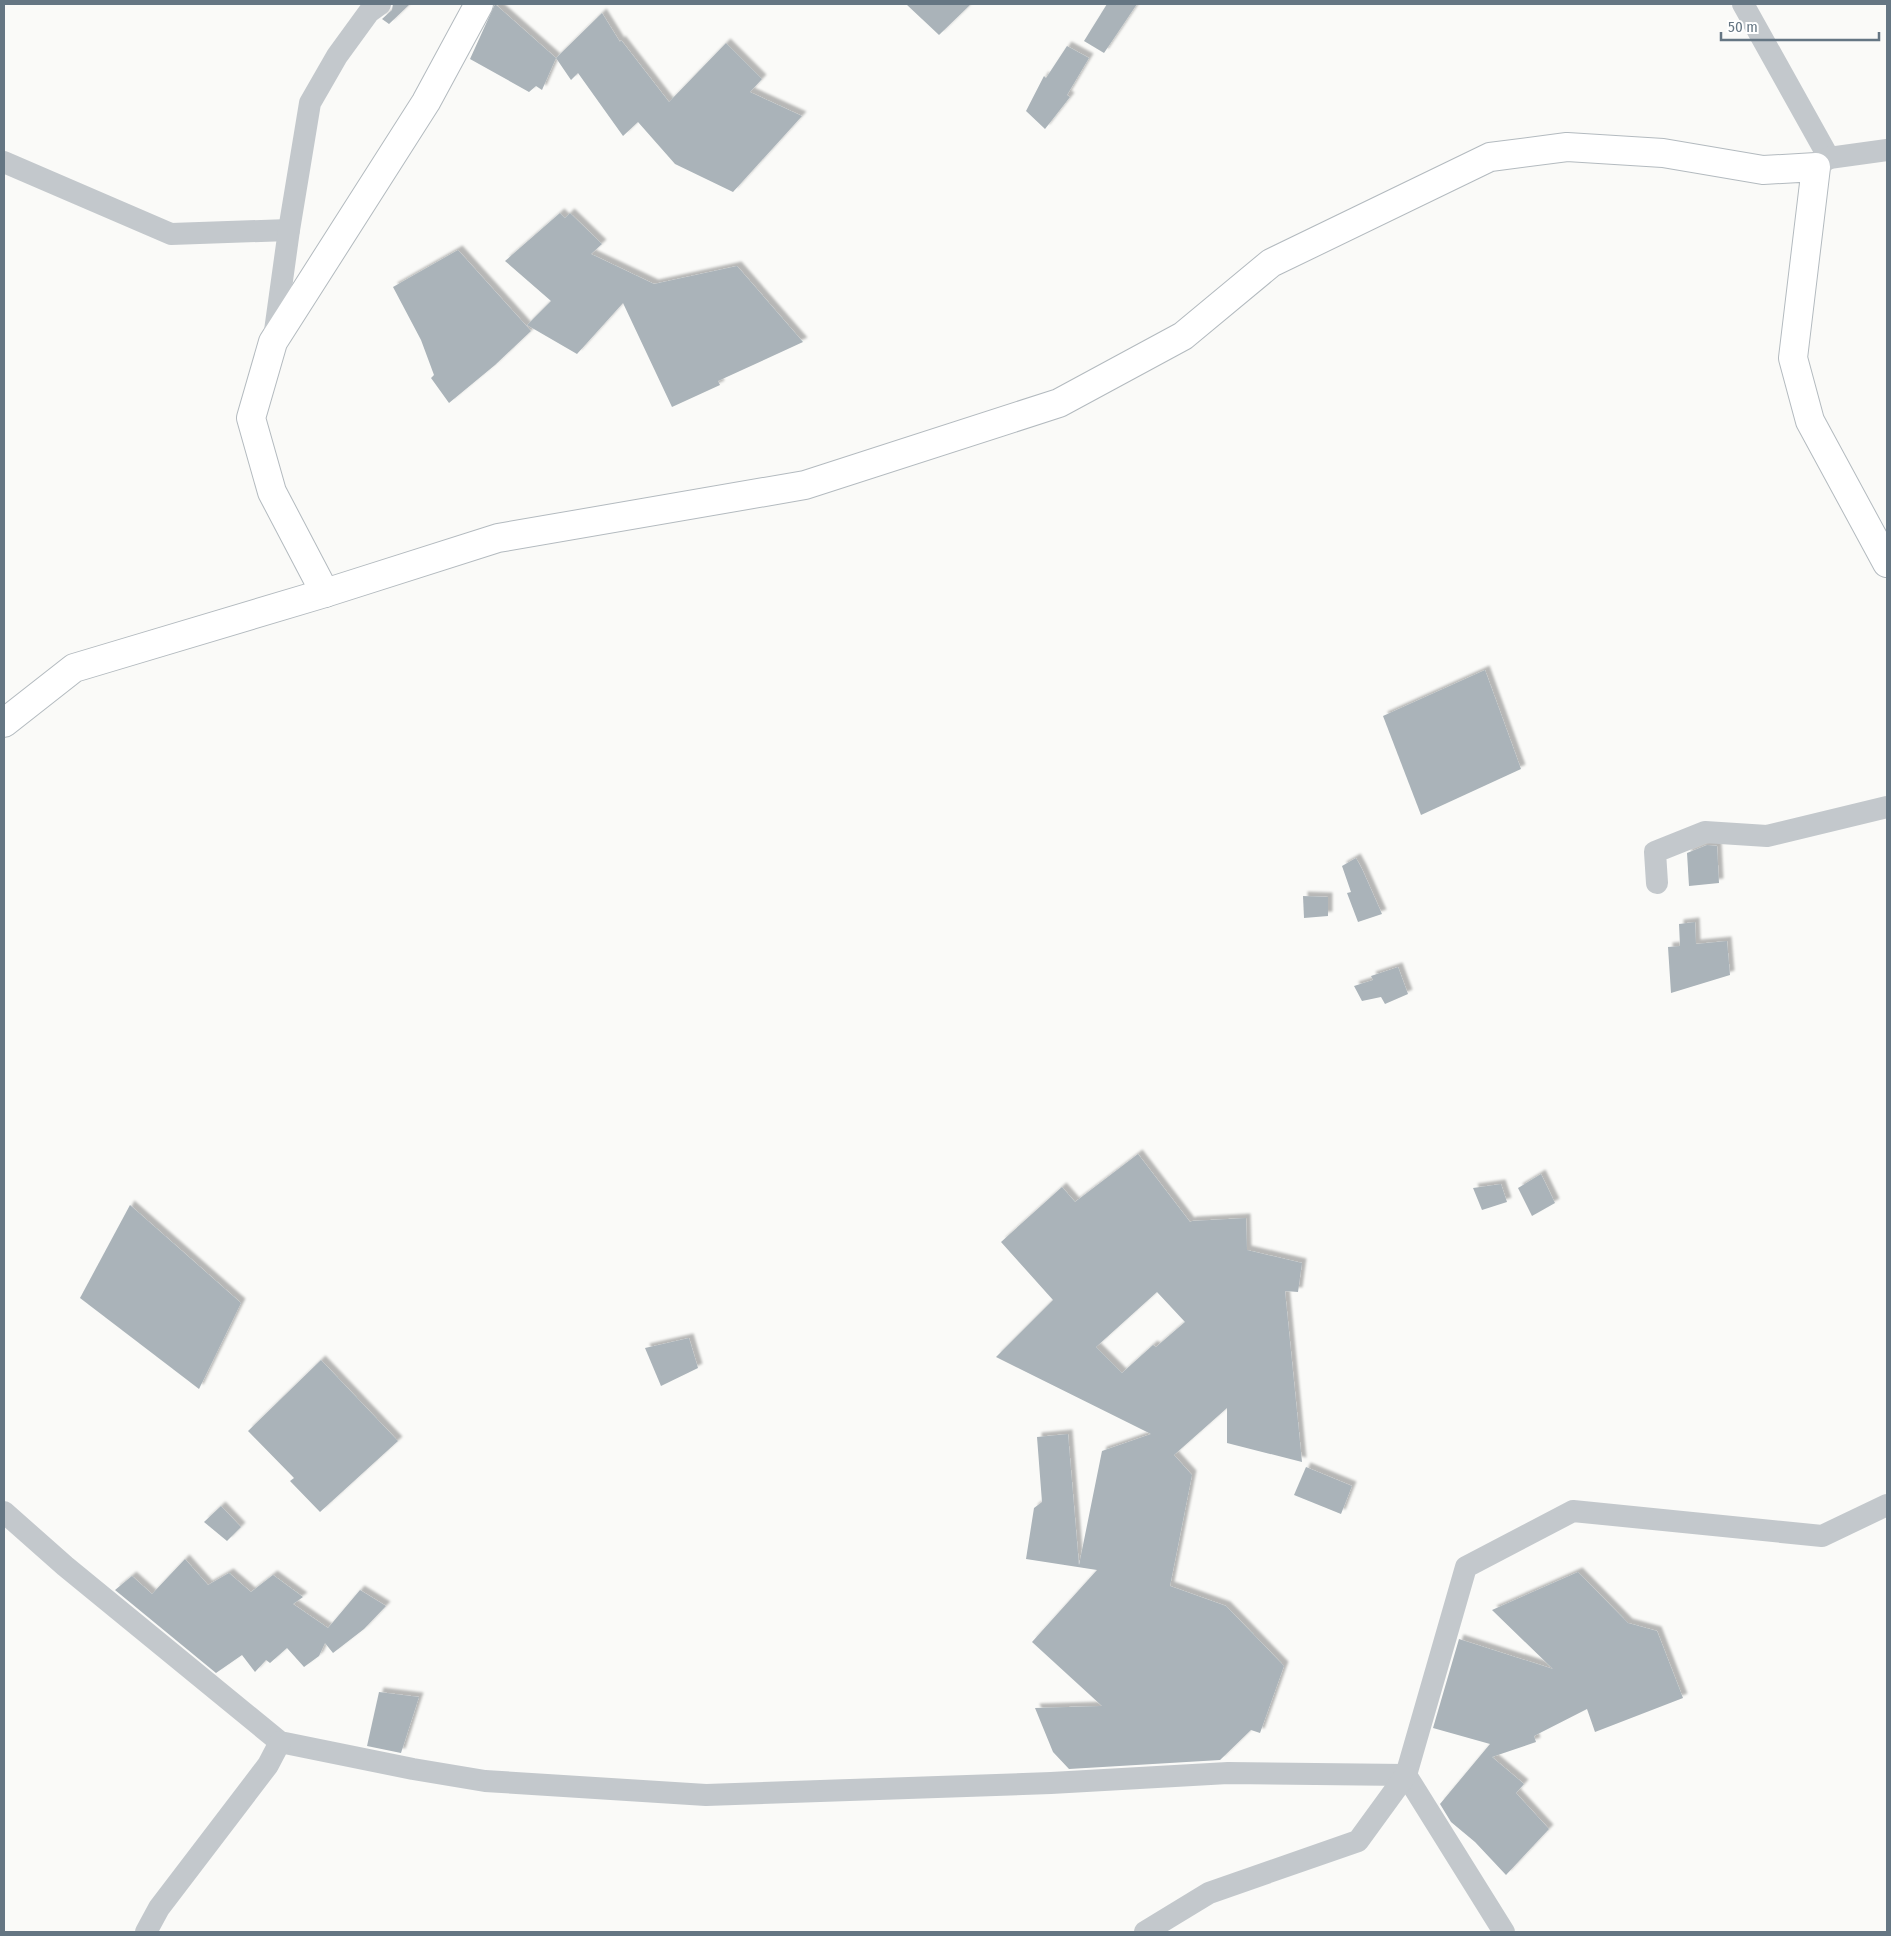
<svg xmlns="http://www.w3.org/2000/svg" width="1891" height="1936" font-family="'Fira Sans Condensed',sans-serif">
<defs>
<filter id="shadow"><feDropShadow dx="4.5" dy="-4.5" stdDeviation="1" flood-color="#0004"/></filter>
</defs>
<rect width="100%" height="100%" fill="#fafaf8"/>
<g fill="#aab3b9" fill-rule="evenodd" filter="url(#shadow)">
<polygon points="393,4 410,4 389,24 382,19 392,10"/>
<polygon points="495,4 556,58 542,90 536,86 529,92 470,59"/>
<polygon points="906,4 971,4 939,35"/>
<polygon points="1107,4 1137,4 1104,53 1084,41"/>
<polygon points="602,13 620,42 621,40 669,102 726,43 762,79 750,92 802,116 733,192 675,164 638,122 623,136 578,73 571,80 556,58"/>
<polygon points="1067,46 1089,58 1067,95 1070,97 1045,129 1026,111 1044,76 1046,78"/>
<polygon points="560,213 565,218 570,213 602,244 591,254 654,284 737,266 803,342 718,381 720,385 672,407 623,303 577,354 527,325 551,301 505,261"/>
<polygon points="458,250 531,331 495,365 449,403 431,378 434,375 421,340 393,287"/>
<polygon points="1485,670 1521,769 1421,815 1383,716"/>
<polygon points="1707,845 1717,846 1719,883 1689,886 1687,853"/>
<polygon points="1356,858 1362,869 1382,914 1358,922 1347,893 1351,892 1342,866"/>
<polygon points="1303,896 1328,897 1328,916 1304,918"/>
<polygon points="1695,922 1696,944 1727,941 1730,975 1671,993 1668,947 1680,946 1679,924"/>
<polygon points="1398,967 1408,994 1385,1004 1381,997 1362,1001 1354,986 1373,980 1371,976"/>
<path d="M1138 1154 1190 1222 1192 1221 1246 1218 1247 1250 1302 1263 1298 1292 1285 1291 1302 1462 1227 1443V1408L1174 1455 1192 1475 1170 1586 1226 1606 1284 1666 1260 1733 1251 1730 1220 1760 1069 1769 1053 1752 1035 1708 1102 1706 1032 1642 1097 1570 1026 1559 1034 1508 1042 1502 1037 1437 1068 1434 1079 1565 1102 1451 1151 1434 996 1357 1053 1300 1001 1242 1062 1187 1075 1202ZM1157 1292 1185 1322 1156 1347 1153 1345 1122 1373 1096 1347Z"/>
<polygon points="1541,1174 1555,1203 1532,1216 1518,1188"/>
<polygon points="1501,1184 1507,1202 1482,1210 1473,1188"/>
<polygon points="130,1205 241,1303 199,1389 80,1298"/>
<polygon points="689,1338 698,1368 661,1386 645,1348"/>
<polygon points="321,1360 398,1441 320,1512 290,1481 294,1478 248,1431"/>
<polygon points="1306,1467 1352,1486 1341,1514 1294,1495"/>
<polygon points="221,1506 241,1527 227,1541 204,1522"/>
<polygon points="185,1559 208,1585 229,1573 251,1592 273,1575 303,1597 293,1604 328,1628 360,1590 386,1606 364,1629 333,1653 325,1643 319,1656 304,1667 287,1648 270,1663 266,1660 255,1672 242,1655 216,1673 115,1590 132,1576 152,1594"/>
<polygon points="1578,1572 1628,1623 1657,1631 1683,1698 1595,1732 1587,1709 1534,1736 1536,1742 1492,1757 1524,1784 1516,1793 1549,1829 1506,1875 1475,1842 1451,1822 1440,1804 1490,1744 1433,1728 1459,1639 1553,1669 1492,1610"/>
<polygon points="379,1692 419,1697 401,1753 367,1746"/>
</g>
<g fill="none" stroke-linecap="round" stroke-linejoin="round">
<g stroke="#b3babf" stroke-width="30">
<g id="secondary">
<polyline points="325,593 272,492 251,418 273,342 426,102 479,4"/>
<polyline points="4,723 74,668 325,593 498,538 805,485 1059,403 1183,336 1271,263 1490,157 1567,147 1663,153 1763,170 1816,167 1793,358 1810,421 1887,563"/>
</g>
</g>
<g stroke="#c3c8cc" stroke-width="22">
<polyline points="1743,4 1829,158 1816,167"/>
<polyline points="1829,158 1887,150"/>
<polyline points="4,162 171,234 289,230"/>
<polyline points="274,338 289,230 310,103 337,56 369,12 380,4"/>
<polyline points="1657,883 1655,852 1705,832 1767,836 1887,807"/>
<polyline points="4,1512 65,1566 280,1742 413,1769 485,1781 706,1795 1051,1783 1228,1773 1406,1775 1504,1932"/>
<polyline points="146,1932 159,1908 268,1765 280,1742"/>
<polyline points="1145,1932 1209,1893 1358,1841 1406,1775 1466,1567 1573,1511 1822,1536 1887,1505"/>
</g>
<use href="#secondary" stroke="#fff" stroke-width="28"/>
</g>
<rect width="1891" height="1936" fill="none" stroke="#657683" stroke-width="10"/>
<path d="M1721 32v8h158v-8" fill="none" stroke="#657683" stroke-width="2.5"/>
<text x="1728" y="32" font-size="15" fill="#657683" stroke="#ffffff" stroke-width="4" paint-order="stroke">50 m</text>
</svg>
